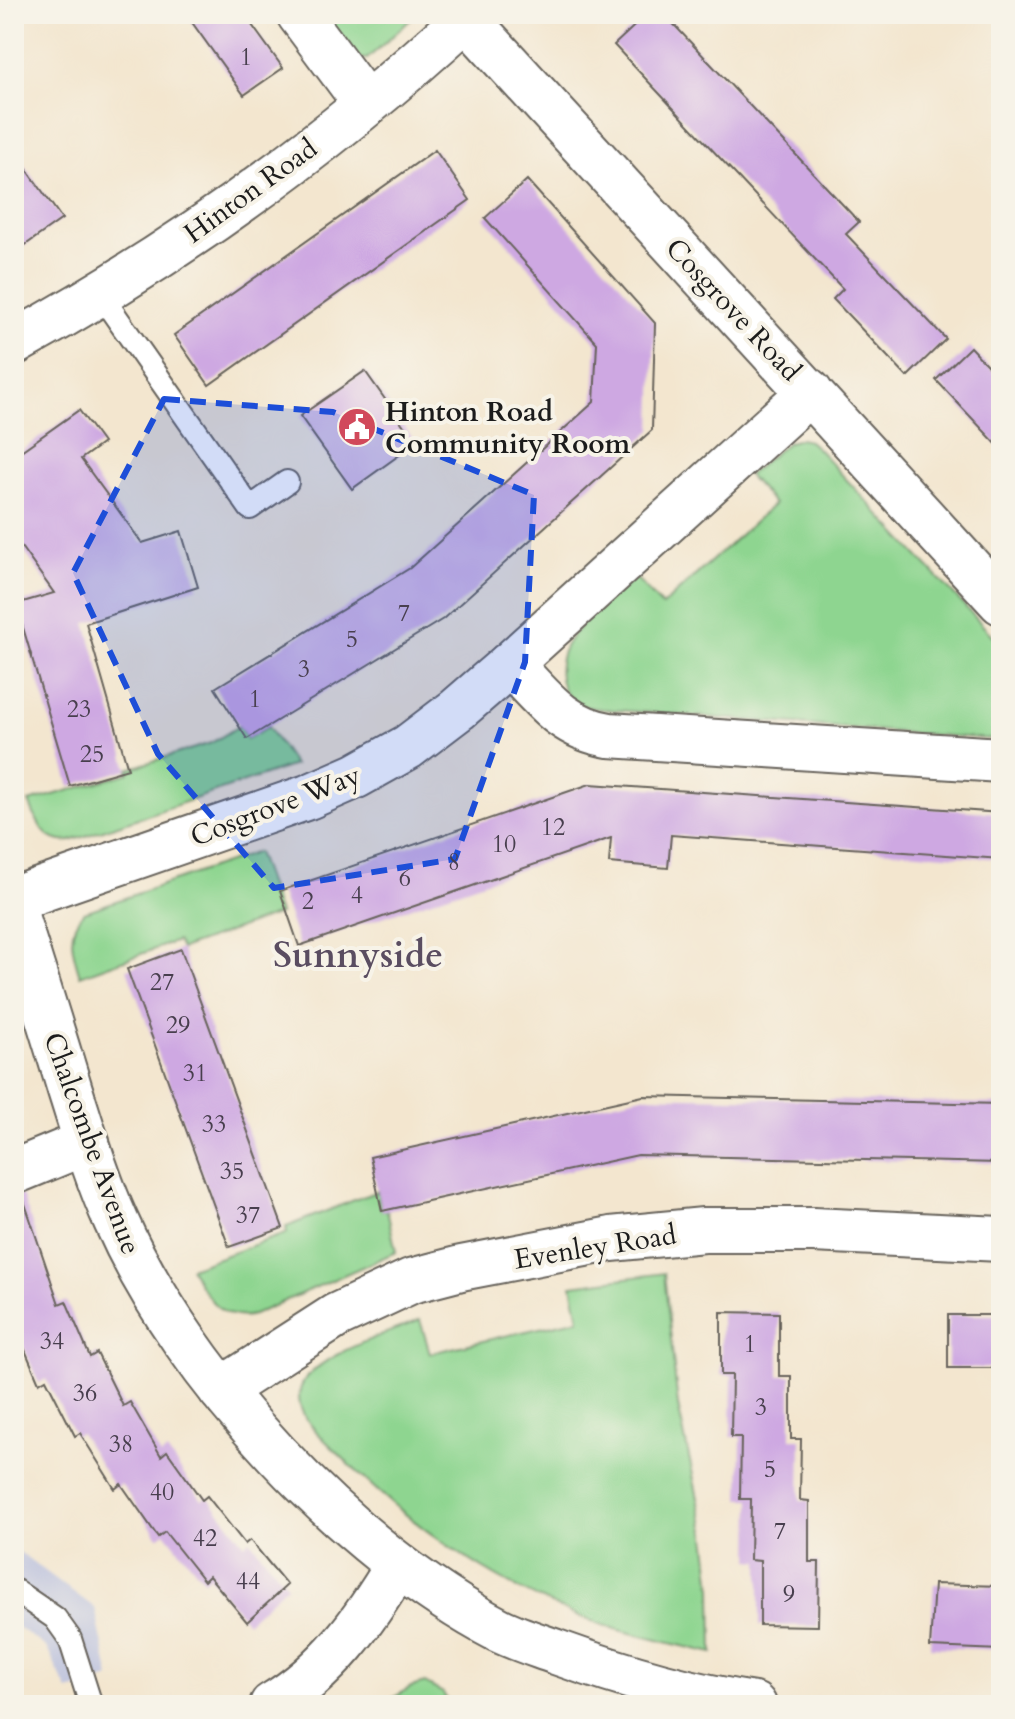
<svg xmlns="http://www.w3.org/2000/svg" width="1015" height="1719" font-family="Cardo,serif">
<rect width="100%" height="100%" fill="#f7f3e8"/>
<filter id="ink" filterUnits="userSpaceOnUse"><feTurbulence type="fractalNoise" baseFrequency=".0125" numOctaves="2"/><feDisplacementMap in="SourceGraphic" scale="16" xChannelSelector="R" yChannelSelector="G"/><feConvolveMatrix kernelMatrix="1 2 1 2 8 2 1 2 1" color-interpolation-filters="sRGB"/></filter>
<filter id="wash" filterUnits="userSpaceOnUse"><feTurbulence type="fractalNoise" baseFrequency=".006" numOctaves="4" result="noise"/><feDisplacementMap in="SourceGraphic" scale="32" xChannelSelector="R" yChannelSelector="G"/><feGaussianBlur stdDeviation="1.8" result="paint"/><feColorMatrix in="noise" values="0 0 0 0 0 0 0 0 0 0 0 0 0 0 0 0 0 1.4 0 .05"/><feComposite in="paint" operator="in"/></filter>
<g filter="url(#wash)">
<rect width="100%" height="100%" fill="#f3e6cf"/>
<polygon fill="#bec3dd" points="14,1548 95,1608 110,1678 68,1691 46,1647 14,1625"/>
<g fill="#8ed590" stroke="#557856" stroke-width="2">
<polygon points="329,14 417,14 367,59 352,58 330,37"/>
<path d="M800 439 809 441 818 449 1001 645V740L602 709C596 708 589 708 583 706 554 695 554 660 571 637 587 616 615 595 635 577L662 606 774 504 748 475 788 442Z"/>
<path d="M239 726 247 739 268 727 294 765 71 841C45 845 37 822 29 802L129 773 128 769 211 743Z"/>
<path d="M257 852 279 914 181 949 177 941 80 976C73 954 65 930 84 912Z"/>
<path d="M377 1191 382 1210H387L396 1252 253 1315C220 1324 204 1292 190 1268L287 1233 286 1227Z"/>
<path d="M664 1273 678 1406 706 1535 712 1588 713 1653C677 1645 641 1637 606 1626 505 1592 411 1528 337 1452 321 1436 291 1413 301 1387 314 1355 389 1333 420 1320L430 1353 579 1319 572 1285Z"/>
<polygon points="425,1683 443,1693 450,1705 382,1705 411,1687"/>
</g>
<g id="blocks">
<g fill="#cea8e2">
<polygon points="186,14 244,14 283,68 244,95"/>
<polygon points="647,14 664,14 859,222 846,234 946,339 907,377 833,299 843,289 614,45"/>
<polygon points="435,150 470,200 209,385 174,335"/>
<polygon points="14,151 62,219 14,253"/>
<polygon points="527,180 655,323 652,430 443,619 247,739 215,688 410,568 594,402 597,343 485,218"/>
<polygon points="970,347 1001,380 1001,449 936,380"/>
<polygon points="365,371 416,443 352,489 300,416"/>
<polygon points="79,410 103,443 81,459 142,543 181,531 198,587 86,623 128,769 70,786 16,604 54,593 14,537 14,456"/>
<polygon points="590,784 1001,813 1001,859 671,835 668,868 609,863 611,838 299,946 280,891"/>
<polygon points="181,949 283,1228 229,1247 127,969"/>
<polygon points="643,1096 1001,1104 1001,1163 638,1155 382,1211 370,1157"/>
<polygon points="22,1195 59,1304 66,1301 90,1357 97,1353 123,1406 130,1402 161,1456 167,1451 202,1500 207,1496 245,1544 250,1540 287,1585 247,1622 209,1576 204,1581 165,1532 158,1537 121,1484 115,1489 80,1433 75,1436 46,1379 39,1383 14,1324 14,1196"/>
<polygon points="721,1312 779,1313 779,1376 791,1376 791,1439 801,1439 800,1500 809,1501 809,1562 819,1562 818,1626 760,1625 760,1561 750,1560 751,1499 740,1499 741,1437 731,1437 732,1375 721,1375"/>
<rect x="948" y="1315" width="53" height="53"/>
<polygon points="934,1584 1001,1586 1001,1650 930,1647"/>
</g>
</g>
</g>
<g filter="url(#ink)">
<use href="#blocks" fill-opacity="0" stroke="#67635b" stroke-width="2"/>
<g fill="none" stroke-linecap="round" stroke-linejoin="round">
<g stroke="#67635b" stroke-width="26">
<g id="service">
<polyline points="100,294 250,508 287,482"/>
<polyline points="14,1590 55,1618 70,1639 91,1705"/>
</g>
</g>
<g stroke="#67635b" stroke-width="48">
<g id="minor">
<polyline points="299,14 366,104"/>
<polyline points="466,18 1001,602"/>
<path d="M14 343C178 253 333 141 470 14"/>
<path d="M510 664C542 697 561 727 609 735L1001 760"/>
<polyline points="14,899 308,797 356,776 408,747 458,709 510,664 810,392"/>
<path d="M14 910C33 970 52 1030 70 1090 84 1134 97 1179 116 1221 185 1377 348 1551 499 1630 517 1639 537 1645 556 1652 620 1675 687 1695 754 1705"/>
<polyline points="14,1172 87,1142"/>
<polyline points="221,1390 336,1316 411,1281 461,1268 611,1239 704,1230 813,1230 1001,1239"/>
<path d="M272 1705C329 1671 365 1620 398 1565"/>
</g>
</g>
<use href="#service" stroke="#fff" stroke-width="22"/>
<use href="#minor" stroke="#fff" stroke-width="44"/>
</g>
</g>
<path fill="#1d4ed8" fill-opacity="0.2" stroke="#1d4ed8" stroke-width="6" stroke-dasharray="16 10" stroke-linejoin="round" d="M164 399 333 412 534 495 525 662 455 859 274 888 158 754 73 573Z"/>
<defs>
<g id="civic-disc" transform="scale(2)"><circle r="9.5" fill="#d1495b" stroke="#f7f3e8"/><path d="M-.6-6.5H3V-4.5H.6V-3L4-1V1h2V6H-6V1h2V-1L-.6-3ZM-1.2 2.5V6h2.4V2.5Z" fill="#fff"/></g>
</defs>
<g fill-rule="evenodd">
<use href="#civic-disc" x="357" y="427"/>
</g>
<g text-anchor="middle" stroke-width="8" stroke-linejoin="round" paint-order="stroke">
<g font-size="24" fill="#483f4e">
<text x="246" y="65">1</text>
<text x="404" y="621">7</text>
<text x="352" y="647">5</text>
<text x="304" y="677">3</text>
<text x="255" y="707">1</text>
<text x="79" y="717">23</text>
<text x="92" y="762">25</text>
<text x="553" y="835">12</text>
<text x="504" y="852">10</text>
<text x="454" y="870">8</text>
<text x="405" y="886">6</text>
<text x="357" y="903">4</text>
<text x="308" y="909">2</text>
<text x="162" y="990">27</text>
<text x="178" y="1033">29</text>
<text x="195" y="1081">31</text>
<text x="214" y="1132">33</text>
<text x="232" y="1179">35</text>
<text x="248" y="1223">37</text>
<text x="52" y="1349">34</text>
<text x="750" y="1352">1</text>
<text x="85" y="1401">36</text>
<text x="761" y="1415">3</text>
<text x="121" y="1452">38</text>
<text x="770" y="1477">5</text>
<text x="162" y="1500">40</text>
<text x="780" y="1539">7</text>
<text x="205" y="1546">42</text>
<text x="248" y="1589">44</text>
<text x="789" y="1602">9</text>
</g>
<g font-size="28" fill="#1c1c1c" stroke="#f7f3e8">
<text transform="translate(250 190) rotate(-36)" y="10">Hinton Road</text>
<text transform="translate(734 309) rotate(47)" y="10">Cosgrove Road</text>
<text transform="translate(275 805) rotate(-21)" y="10">Cosgrove Way</text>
<text transform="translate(93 1143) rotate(70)" y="10">Chalcombe Avenue</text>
<text transform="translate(595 1246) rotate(-9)" y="10">Evenley Road</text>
</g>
<g font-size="28" font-weight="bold" fill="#1c1c1c" stroke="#f7f3e8" text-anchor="start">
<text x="385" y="421">Hinton Road<tspan x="385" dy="32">Community Room</tspan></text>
</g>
<g font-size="36" font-weight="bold" fill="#5a4d61" stroke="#f7f3e8">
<text x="358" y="967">Sunnyside</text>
</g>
</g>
<rect width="1015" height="1719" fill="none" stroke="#f7f3e8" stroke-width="48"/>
</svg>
